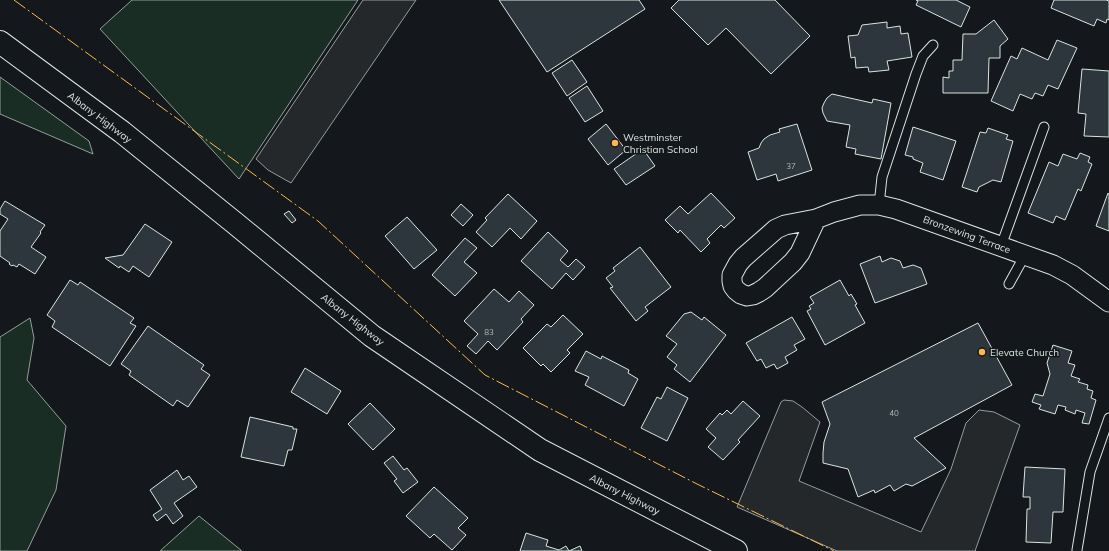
<svg xmlns="http://www.w3.org/2000/svg" width="1109" height="551" font-family="Mulish,sans-serif">
<rect width="100%" height="100%" fill="#14181c"/>
<g fill="#1a2d24" stroke="#939e99">
<polygon points="132,0 358,0 239,179 100,29"/>
<polygon points="0,77 89,141 93,154 0,114"/>
<polygon points="30,318 34,338 27,380 66,426 56,490 27,551 0,551 0,337"/>
<polygon points="199,516 242,551 160,551"/>
</g>
<g fill="#24282b" stroke="#939e99">
<polygon points="363,0 416,0 291,183 268,170 256,159"/>
<polygon points="784,400 793,401 802,407 820,422 799,481 921,532 951,469 966,423 979,410 994,412 1020,425 975,551 837,551 737,507 781,402"/>
</g>
<g fill="#2c363c" stroke="#d8e6dc">
<polygon points="499,0 639,0 645,9 547,72"/>
<polygon points="679,0 775,0 810,36 771,74 726,28 708,45 671,8"/>
<polygon points="916,0 956,0 970,7 961,27 916,5 918,1"/>
<polygon points="1054,0 1106,0 1109,1 1109,20 1107,19 1106,23 1097,19 1094,26 1051,8"/>
<polygon points="994,20 1008,39 1000,46 1000,58 989,58 988,93 943,93 943,77 949,78 949,71 953,71 953,60 962,60 963,34 976,34"/>
<polygon points="887,22 887,28 900,26 901,34 908,33 912,57 887,61 889,70 869,72 868,67 856,68 855,57 851,58 848,36 858,35 862,25"/>
<polygon points="1057,40 1077,48 1058,89 1048,85 1043,96 1035,93 1032,99 1020,94 1013,111 991,101 1011,56 1017,59 1022,48 1048,60"/>
<polygon points="572,60 587,82 567,96 552,73"/>
<polygon points="1082,69 1109,71 1109,137 1084,136 1086,114 1078,113"/>
<polygon points="587,86 603,111 585,122 569,98"/>
<polygon points="832,94 872,103 873,99 891,103 881,159 855,154 856,149 846,147 850,125 827,121 823,113 822,108 824,103 827,98"/>
<polygon points="606,124 626,150 608,165 588,139"/>
<polygon points="797,124 812,170 778,181 776,174 757,180 748,152 759,148 761,143 764,139 770,135 780,132 779,129"/>
<polygon points="913,127 956,141 943,180 920,172 923,163 913,159 913,157 905,155"/>
<polygon points="988,128 1008,135 1006,139 1013,141 1001,182 993,180 979,187 977,192 962,187 980,132 986,133"/>
<polygon points="643,149 655,166 626,185 614,169"/>
<polygon points="1080,153 1090,157 1088,162 1092,164 1081,191 1078,189 1065,220 1056,216 1053,223 1028,213 1049,162 1058,166 1063,154 1077,159"/>
<polygon points="711,193 735,218 724,228 721,225 707,239 710,243 701,252 680,230 678,233 665,220 680,206 688,214"/>
<polygon points="1108,193 1109,194 1109,231 1096,226"/>
<polygon points="508,194 537,221 521,239 510,228 492,247 476,232 487,220 485,218"/>
<polygon points="5,201 45,225 40,232 41,233 31,247 46,257 35,274 19,264 17,267 13,265 12,266 9,264 10,263 0,256 0,231 8,219 0,214 0,209"/>
<polygon points="461,204 473,215 463,226 451,215"/>
<polygon points="289,211 296,220 292,223 284,214"/>
<polygon points="407,217 437,250 414,269 385,236"/>
<polygon points="145,224 172,242 149,277 133,266 129,272 120,266 119,268 105,258 123,255"/>
<polygon points="548,232 568,251 560,260 568,267 576,259 585,267 573,280 566,273 552,289 521,261"/>
<polygon points="465,238 477,248 464,262 477,273 455,296 432,275"/>
<polygon points="640,247 671,287 645,307 648,311 636,321 610,288 613,287 606,278 615,271 613,268"/>
<polygon points="880,256 882,262 891,258 900,261 903,268 913,265 921,268 927,284 875,303 860,264"/>
<polygon points="70,280 78,285 80,282 134,318 130,323 136,326 110,366 52,327 55,321 47,315"/>
<polygon points="840,280 849,296 851,294 857,304 855,305 865,323 825,345 807,311 811,309 809,306 814,303 810,297"/>
<polygon points="494,289 509,302 519,291 534,305 521,319 523,322 497,350 488,341 476,354 467,346 478,334 464,321"/>
<polygon points="691,312 702,320 704,317 726,335 690,382 674,369 677,365 667,357 677,344 666,336 684,314"/>
<polygon points="563,315 583,334 567,350 570,353 551,372 543,364 541,366 523,348 547,324 551,327"/>
<polygon points="792,317 805,339 794,345 797,350 785,357 788,363 777,369 774,364 766,368 761,359 757,361 746,343"/>
<polygon points="978,323 1012,385 914,438 946,468 912,486 906,484 894,491 890,485 875,493 874,490 858,497 848,469 823,463 823,453 824,442 830,424 822,402"/>
<polygon points="148,326 204,365 201,369 210,375 188,407 177,400 173,406 129,375 131,371 121,364"/>
<polygon points="1053,345 1072,351 1068,363 1075,365 1071,376 1080,379 1078,382 1088,385 1087,389 1093,391 1091,398 1096,400 1089,424 1082,423 1085,413 1076,410 1075,414 1065,410 1066,407 1058,405 1055,414 1039,409 1041,405 1032,402 1035,394 1043,396 1050,374 1047,363"/>
<polygon points="586,351 601,359 602,356 629,370 628,373 638,379 624,406 585,385 589,377 575,371"/>
<polygon points="305,368 341,391 327,414 291,392"/>
<polygon points="667,387 688,398 667,441 641,428 657,397 661,399"/>
<polygon points="743,401 760,416 738,440 740,442 723,460 708,447 716,438 706,429 720,413 722,415 727,410 731,414"/>
<polygon points="370,403 395,429 373,450 348,424"/>
<polygon points="250,417 293,427 293,429 297,429 292,450 288,450 284,466 241,457"/>
<polygon points="393,456 404,470 407,468 418,482 403,493 394,481 397,479 384,463"/>
<polygon points="1025,467 1065,469 1063,512 1053,512 1051,543 1026,542 1027,509 1030,509 1030,497 1023,497"/>
<polygon points="177,470 183,480 189,476 197,487 174,503 183,516 173,524 166,514 157,521 153,515 162,509 150,490"/>
<polygon points="434,487 468,518 458,528 466,535 452,550 434,534 430,538 406,516"/>
<polygon points="526,533 548,540 546,546 559,550 566,546 569,551 580,546 582,551 520,551"/>
</g>
<g fill="none" stroke-linecap="round" stroke-linejoin="round">
<g stroke="#d8e6dc" stroke-width="11">
<g id="service">
<polyline points="879,205 882,177 916,74 923,56 933,45"/>
<polyline points="1001,246 1044,127"/>
<polyline points="1009,284 1025,255"/>
<polyline points="1077,550 1090,472 1109,418"/>
</g>
</g>
<g stroke="#d8e6dc" stroke-width="21">
<polyline id="minor" points="816,219 800,253 793,262 765,288 759,292 753,295 747,296 741,294 736,290 733,286 732,281 732,275 738,264 743,258 776,229 785,225 816,219 834,212 860,205 879,205 896,209 1053,265 1072,275 1109,302"/>
</g>
<g stroke="#d8e6dc" stroke-width="24">
<polyline id="primary" points="0,42 122,132 236,224 372,336 540,450 736,551"/>
</g>
<use href="#service" stroke="#14181c" stroke-width="9"/>
<use href="#minor" stroke="#14181c" stroke-width="19"/>
<use href="#primary" stroke="#14181c" stroke-width="22"/>
<polyline stroke="#ffb74d" stroke-width="1" stroke-dasharray="14 3 2 3" stroke-linecap="butt" points="14,0 318,221 485,375 697,484 834,551"/>
</g>
<g fill="#ffb74d" stroke="#14181c" stroke-width="1.5">
<circle cx="615" cy="143" r="4"/>
<circle cx="982" cy="352" r="4"/>
</g>
<g text-anchor="middle" stroke-width="3" stroke-linejoin="round" paint-order="stroke">
<g font-size="8" fill="#adbab4">
<text x="791" y="169">37</text>
<text x="489" y="335">83</text>
<text x="894" y="416">40</text>
</g>
<g font-size="10" fill="#d8e6dc" stroke="#14181c">
<text transform="translate(100 117) rotate(37)" y="4">Albany Highway</text>
<text transform="translate(967 234) rotate(20)" y="4">Bronzewing Terrace</text>
<text transform="translate(353 319) rotate(38)" y="4">Albany Highway</text>
<text transform="translate(625 494) rotate(27)" y="4">Albany Highway</text>
</g>
<g font-size="10" fill="#d8e6dc" stroke="#14181c" text-anchor="start">
<text x="623" y="141">Westminster<tspan x="623" dy="12">Christian School</tspan></text>
<text x="990" y="356">Elevate Church</text>
</g>
</g>
</svg>
